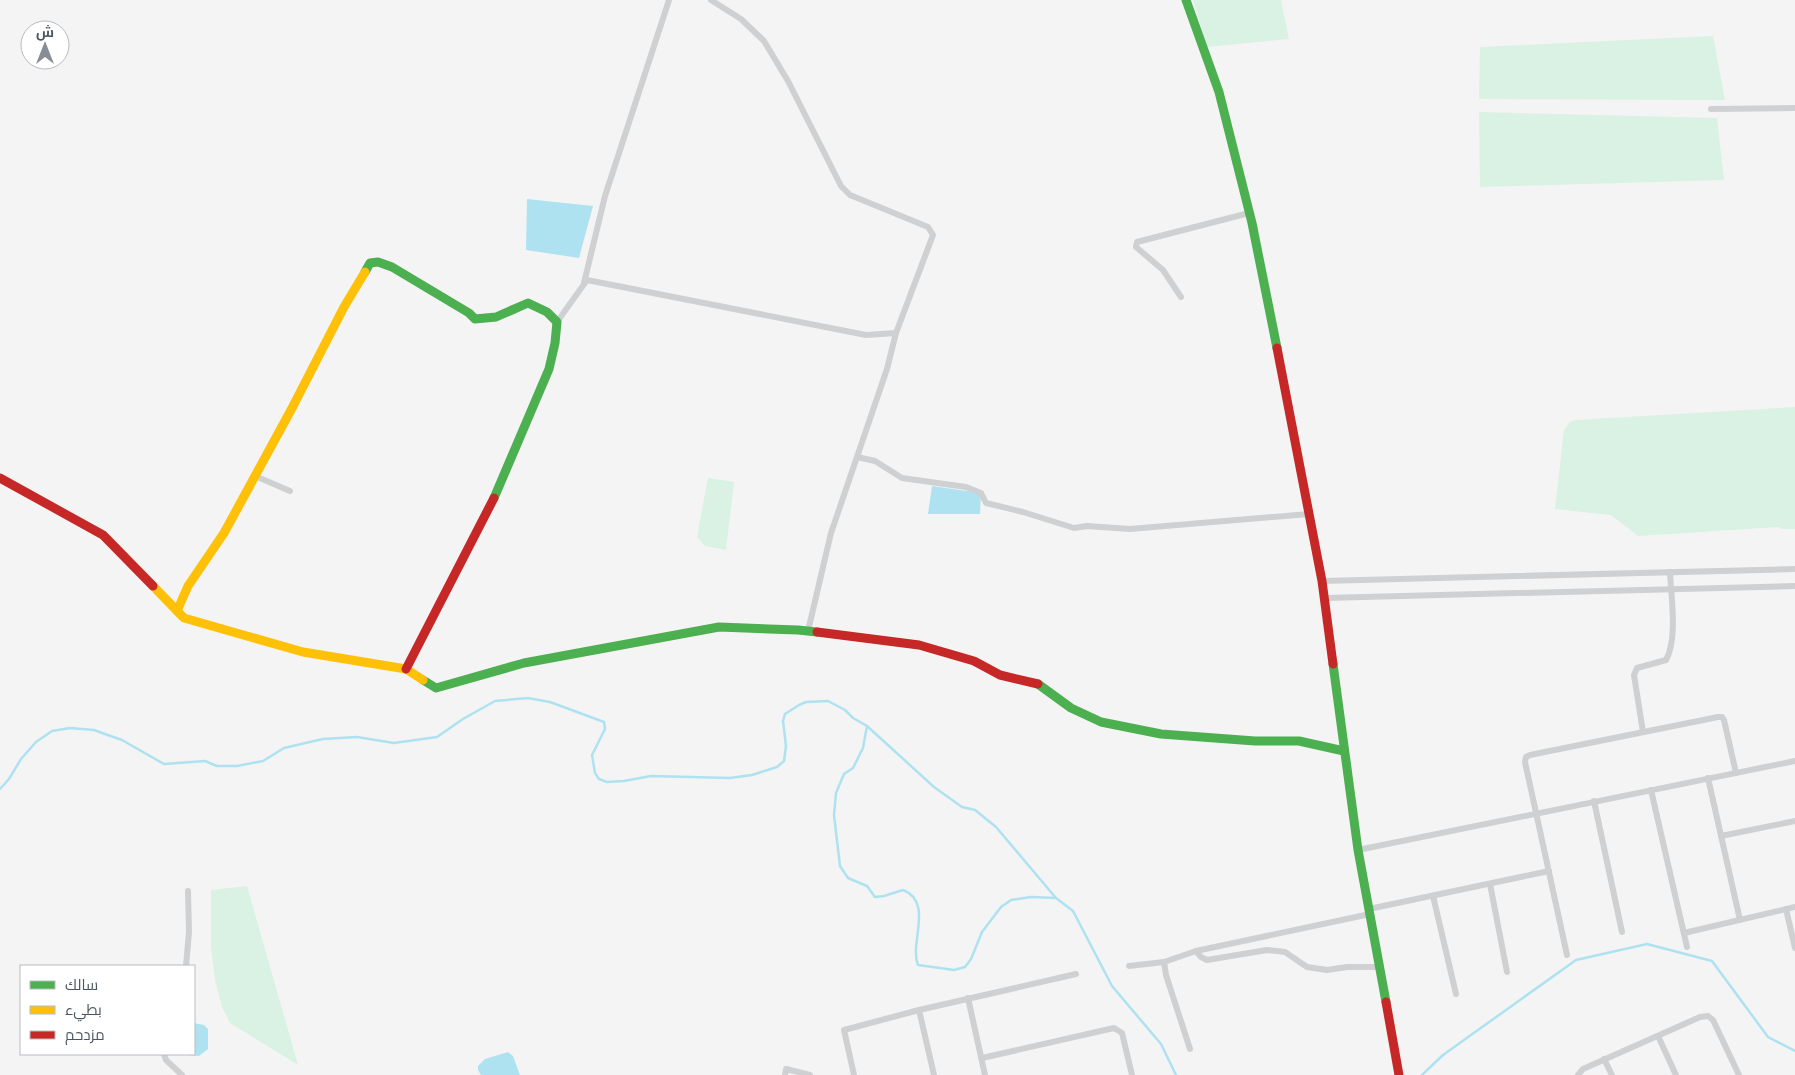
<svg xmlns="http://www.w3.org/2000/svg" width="1795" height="1075" font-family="Raleway,Cairo,sans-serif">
<rect width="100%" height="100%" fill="#f4f4f4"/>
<g fill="#d9f2e3">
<polygon points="1193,0 1281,0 1289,39 1207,47"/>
<polygon points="1713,36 1725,100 1479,99 1480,47"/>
<polygon points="1479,112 1717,118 1724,180 1480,187"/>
<polygon points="1795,407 1795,529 1781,529 1778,527 1638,536 1611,515 1555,509 1564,430 1570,422 1575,420"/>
<polygon points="708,478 734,482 726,550 705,546 697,537"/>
<polygon points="247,886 298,1065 230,1023 222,1007 215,980 211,947 211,890"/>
</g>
<g fill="#aee2f0">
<polygon points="527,199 593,206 579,258 526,250"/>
<polygon points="932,486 981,493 980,514 928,514"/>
<polygon points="194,1023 204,1025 208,1029 208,1049 199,1056 177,1054 194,1054"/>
<polygon points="508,1052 513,1056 520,1075 481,1075 478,1070 478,1066 485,1059"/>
</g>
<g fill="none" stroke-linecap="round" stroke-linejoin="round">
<g stroke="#aee2f0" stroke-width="2.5">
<polyline points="867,726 934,787 962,807 975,810 996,827 1056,898"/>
<path d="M0 789 9 779 21 759 36 742 52 731 70 728 94 730 105 734 122 740 164 764 205 761 217 766H237L263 761 284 748 323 739 357 737 394 743 437 737 463 719 495 701 528 698 550 702 604 722 605 729 592 755 595 773 599 779 607 782 624 781 651 776 730 778 752 775 777 767 784 761 786 746 783 721 785 714 799 705 806 702 828 701 845 710 853 718 867 726 863 748 853 768 844 774 836 793 834 815 840 866 848 878 867 886 875 897 884 896 903 890C934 902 909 943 918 965L954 970 965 967 971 959 982 932 1001 907 1011 900 1031 897 1056 898 1073 911 1112 986 1161 1044 1176 1075"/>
<polyline points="1422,1075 1443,1055 1576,960 1647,944 1712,961 1768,1037 1795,1051"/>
</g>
<g stroke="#ced0d2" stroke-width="6">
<polyline points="1711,109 1795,108"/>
<polyline points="584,283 605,196 669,0"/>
<polyline points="1181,297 1163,270 1136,247 1137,242 1249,213"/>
<polyline points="557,322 587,280 866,335 896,333 933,235 928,227 850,195 841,186 788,81 764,41 741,19 711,0"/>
<polyline points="857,457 875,461 902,478 966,487 981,493 986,503 1023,512 1074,528 1087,526 1130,529 1309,514"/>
<polyline points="255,476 290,491"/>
<polyline points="1322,581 1795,569"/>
<polyline points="1325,598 1795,586"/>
<polyline points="808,631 831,533 887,369 896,333"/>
<path d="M1643 732 1634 675 1637 668 1666 660C1678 638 1671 597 1670 572"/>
<polyline points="1708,778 1740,920"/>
<polyline points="1651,790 1687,947"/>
<polyline points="1594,801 1622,932"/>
<polyline points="1721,836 1795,821"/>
<polyline points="1358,850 1795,761"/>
<polyline points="1490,884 1507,972"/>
<polyline points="1433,896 1456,994"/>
<polyline points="1369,909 1549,871"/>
<polyline points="1786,909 1795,948"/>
<polyline points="1684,933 1795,907"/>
<polyline points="1196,951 1201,957 1207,960 1267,950 1285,952 1307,967 1327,970 1347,967 1380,967"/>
<polyline points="1567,955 1525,762 1526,757 1530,755 1718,717 1722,717 1724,720 1736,773"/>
<polyline points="186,966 189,932 188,891"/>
<polyline points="1129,966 1164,962"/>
<polyline points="968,998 985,1075"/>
<polyline points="919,1010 934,1075"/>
<polyline points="1658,1036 1676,1075"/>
<polyline points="1190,1049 1166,975 1164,962 1196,951 1370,914"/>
<polyline points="164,1054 166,1060 182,1075"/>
<polyline points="982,1058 1114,1028 1122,1033 1132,1075"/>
<polyline points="1604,1059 1612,1075"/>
<polyline points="785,1075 786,1069 810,1075"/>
<polyline points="854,1075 844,1030 919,1010 1076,974"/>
<polyline points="1578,1075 1583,1069 1700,1017 1708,1016 1713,1020 1739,1075"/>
</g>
<g stroke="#4caf50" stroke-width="9">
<polyline points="1186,0 1219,92 1252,223 1277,348"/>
<polyline points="365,272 370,263 378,262 392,267 469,313 475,319 496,317 528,303 547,312 557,322 555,343 549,369 494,498"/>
<polyline points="1333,664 1358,850 1386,1002"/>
<polyline points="423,680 436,688 524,663 719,627 798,630 817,632"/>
<polyline points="1038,684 1071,708 1101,722 1161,734 1255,741 1299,741 1344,751"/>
</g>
<g stroke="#ffc107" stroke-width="9">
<polyline points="153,586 184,618 303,652 406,669 423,680"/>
<polyline points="177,611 188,586 224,533 291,410 344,307 365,272"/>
</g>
<g stroke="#c62828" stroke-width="9">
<polyline points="1277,348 1322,581 1333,664"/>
<polyline points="0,478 103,535 153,586"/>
<polyline points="817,632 919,645 974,661 1000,675 1038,684"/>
<polyline points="406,669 494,498"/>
<polyline points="1386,1002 1399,1075"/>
</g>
</g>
<rect x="20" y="965" width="175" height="90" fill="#ffffff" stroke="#b7bbc0"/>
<rect x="30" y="981" width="25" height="8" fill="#4caf50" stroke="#b7bbc0"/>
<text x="65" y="990" font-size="15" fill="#4a5661">سالك</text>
<rect x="30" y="1006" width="25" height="8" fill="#ffc107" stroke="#b7bbc0"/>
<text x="65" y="1015" font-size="15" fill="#4a5661">بطيء</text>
<rect x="30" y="1031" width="25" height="8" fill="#c62828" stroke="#b7bbc0"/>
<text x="65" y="1040" font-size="15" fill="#4a5661">مزدحم</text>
<g transform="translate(45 45)"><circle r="24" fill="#ffffff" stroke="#b7bbc0"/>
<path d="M0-4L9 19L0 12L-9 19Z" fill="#868d94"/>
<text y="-8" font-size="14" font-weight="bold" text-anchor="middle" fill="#4a5661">ش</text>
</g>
</svg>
